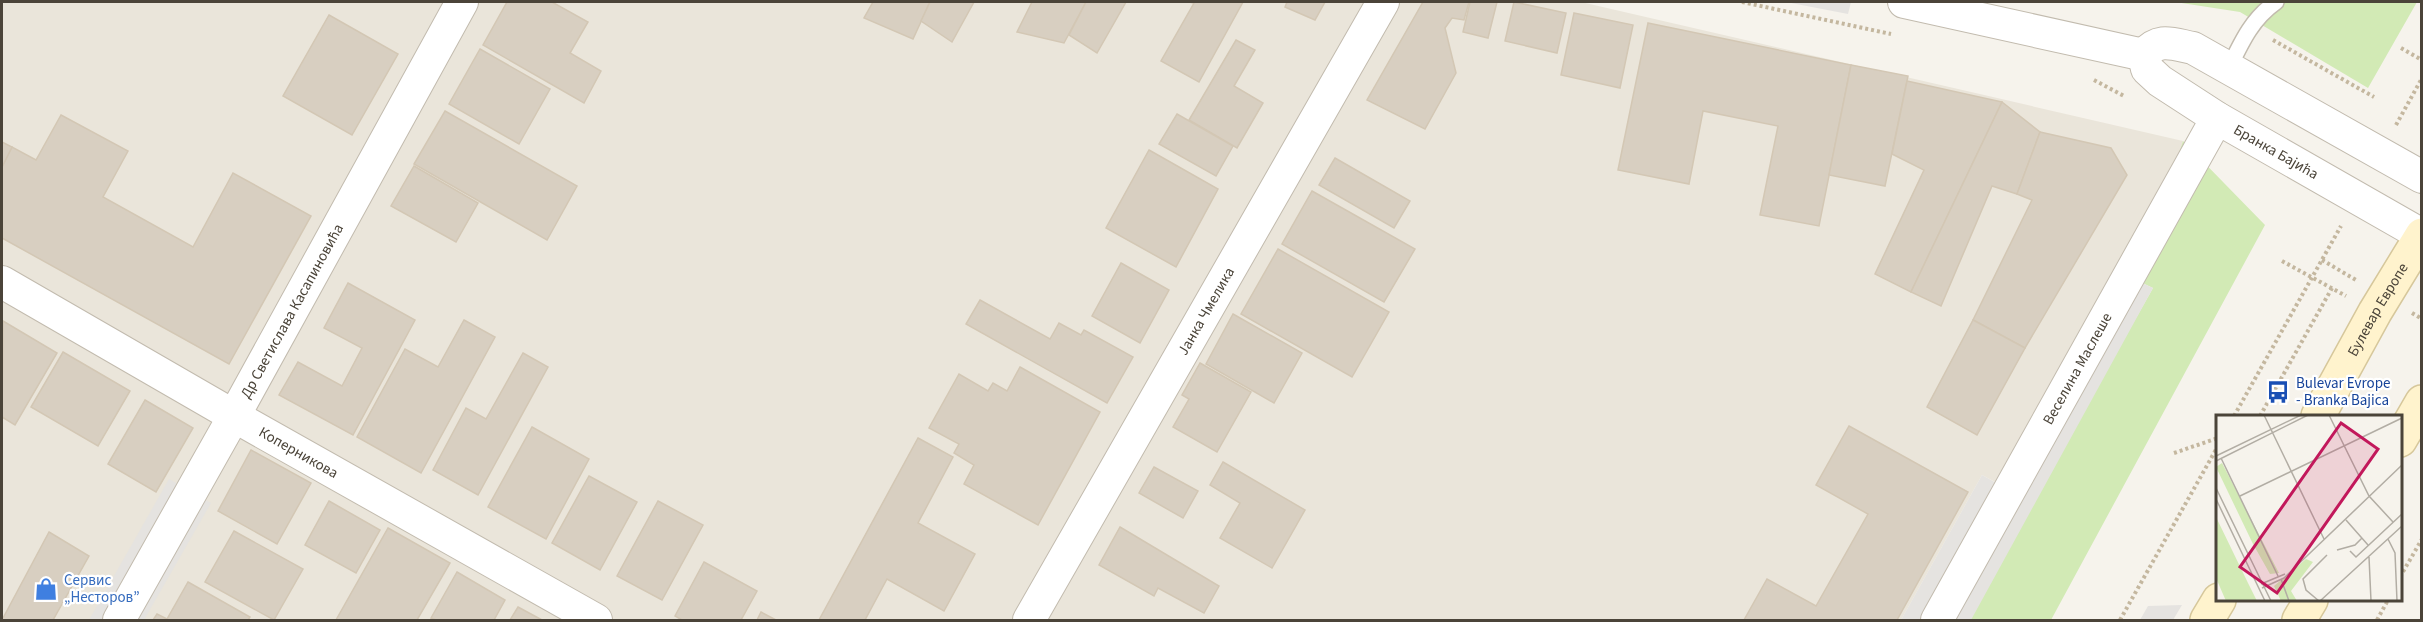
<svg xmlns="http://www.w3.org/2000/svg" width="2423" height="622" font-family="'Source Sans 3',sans-serif">
<rect width="100%" height="100%" fill="#f6f3ec"/>
<polygon fill="#eae5da" points="2,2 1581,2 2183,141 2136,280 2010,490 1982,475 1901,620 2,620"/>
<g fill="#d2eab5">
<polygon points="2175,2 2417,2 2368,88 2240,12"/>
<polygon points="2183,141 2265,225 2051,620 1965,620 2153,288 2136,280"/>
</g>
<g fill="#e5e3e0">
<polygon points="1786,2 1851,2 1848,14"/>
<polygon points="2136,280 2153,288 1971,620 1901,620 1982,475 2009,490"/>
<polygon points="169,479 211,503 144,620 89,620"/>
<polygon points="2182,605 2173,620 2140,620 2148,606"/>
</g>
<g fill="#d8cfc1" stroke="#d3c7b4" stroke-width="1.5">
<polygon points="507,2 552,2 588,22 570,53 601,71 584,103 483,45"/>
<polygon points="873,2 930,2 913,39 864,18"/>
<polygon points="930,2 974,2 952,42 921,21"/>
<polygon points="1032,2 1086,2 1064,43 1017,32"/>
<polygon points="1086,2 1126,2 1097,53 1069,35"/>
<polygon points="1189,2 1243,2 1199,82 1161,61 1194,3"/>
<polygon points="1287,2 1325,2 1315,20 1285,7"/>
<polygon points="1423,2 1469,2 1464,20 1452,18 1445,28 1456,73 1425,129 1367,100"/>
<polygon points="1470,2 1497,2 1488,38 1463,32"/>
<polygon points="1514,2 1566,13 1557,53 1505,41"/>
<polygon points="1574,13 1633,25 1620,88 1561,75"/>
<polygon points="329,15 398,54 352,135 283,96"/>
<polygon points="1648,23 1851,65 1819,226 1760,215 1778,126 1703,111 1689,184 1618,170"/>
<polygon points="1236,40 1255,50 1234,86 1263,103 1237,148 1189,120"/>
<polygon points="480,49 550,89 519,144 449,104"/>
<polygon points="1851,65 1908,76 1885,186 1829,175"/>
<polygon points="1907,81 2002,102 1911,292 1875,274 1924,170 1892,154"/>
<polygon points="2002,102 2040,132 2017,194 1992,186 1941,306 1911,292"/>
<polygon points="445,111 577,186 547,240 414,164"/>
<polygon points="1177,114 1233,146 1216,176 1159,144"/>
<polygon points="61,115 128,151 103,197 193,247 233,173 311,216 229,364 2,238 2,167 12,147 36,160"/>
<polygon points="2040,132 2111,148 2127,175 2025,348 1973,320 2032,200 2017,194"/>
<polygon points="2,142 12,147 2,167"/>
<polygon points="1149,150 1218,189 1176,267 1106,228"/>
<polygon points="1335,158 1410,201 1394,228 1319,185"/>
<polygon points="414,166 478,203 456,242 391,206"/>
<polygon points="1312,191 1415,249 1384,302 1282,244"/>
<polygon points="1278,249 1389,312 1352,377 1241,314"/>
<polygon points="1121,263 1169,290 1140,343 1092,316"/>
<polygon points="348,283 415,320 353,435 279,395 298,362 342,386 362,348 324,328"/>
<polygon points="980,300 1050,339 1059,323 1081,335 1084,330 1133,357 1107,403 966,324"/>
<polygon points="1233,314 1302,353 1274,403 1206,364"/>
<polygon points="464,320 495,337 421,473 357,437 405,349 438,367"/>
<polygon points="1973,320 2025,348 1977,435 1927,407"/>
<polygon points="3,321 57,353 15,425 2,417"/>
<polygon points="63,352 130,391 98,446 31,407"/>
<polygon points="523,353 548,367 478,495 433,470 466,408 486,419"/>
<polygon points="1200,363 1251,392 1217,452 1173,427 1189,399 1182,395"/>
<polygon points="1020,367 1100,412 1038,525 964,484 974,465 954,453 959,444 929,428 959,374 988,391 993,383 1007,391"/>
<polygon points="145,400 193,428 156,492 108,464"/>
<polygon points="1849,426 1968,492 1897,620 1744,620 1767,579 1816,606 1868,514 1816,485"/>
<polygon points="532,427 589,459 546,539 488,507"/>
<polygon points="918,438 953,457 918,523 975,554 944,611 887,579 865,620 819,620"/>
<polygon points="251,450 311,483 277,544 218,511"/>
<polygon points="1223,462 1305,510 1272,568 1220,538 1240,503 1210,485"/>
<polygon points="1154,467 1198,491 1183,518 1139,493"/>
<polygon points="589,476 637,502 600,570 552,543"/>
<polygon points="329,501 380,530 356,573 305,545"/>
<polygon points="658,501 703,525 662,600 617,576"/>
<polygon points="1120,527 1219,586 1204,613 1158,588 1154,596 1099,565"/>
<polygon points="388,528 450,563 417,620 336,620"/>
<polygon points="234,531 303,569 274,620 205,582"/>
<polygon points="49,532 89,556 53,620 2,620"/>
<polygon points="704,562 757,591 741,620 682,620 675,616"/>
<polygon points="457,572 505,600 494,620 436,620 431,618"/>
<polygon points="188,582 250,617 248,620 153,620 157,614 167,619"/>
<polygon points="518,607 542,620 510,620"/>
<polygon points="761,612 776,620 757,620"/>
</g>
<g fill="none" stroke-linecap="round" stroke-linejoin="round">
<g stroke="#c2bbae" stroke-width="18">
<path id="lane" d="M2229 68C2242 41 2252 19 2276 2"/>
</g>
<g stroke="#c2bbae" stroke-width="34">
<g id="street">
<polyline points="1904,2 2144,55"/>
<path id="s1" d="M2144 55 2147 69 2160 81 2217 118 2422 235"/>
<path d="M2144 55C2159 37 2172 44 2193 48L2422 177"/>
<path id="s2" d="M2 282 234 416 596 620"/>
<path id="s3" d="M119 620 234 416 462 2"/>
<path id="s4" d="M1029 620 1383 2"/>
<path id="s5" d="M1937 620 2217 118"/>
</g>
</g>
<g stroke="#d6c79b" stroke-width="36">
<g id="secondary">
<path id="s6" d="M2318 416 2375 312 2422 235"/>
<polyline points="2400,440 2422,402"/>
<polyline points="2207,620 2219,600"/>
<polyline points="2299,620 2311,600"/>
</g>
</g>
<g stroke="#c4b79f" stroke-width="4" stroke-dasharray="3 3" stroke-linecap="butt">
<polyline points="1742,2 1891,34"/>
<polyline points="2273,40 2374,97"/>
<polyline points="2401,48 2422,60"/>
<polyline points="2094,80 2124,96"/>
<polyline points="2396,125 2422,78"/>
<polyline points="2322,260 2356,280"/>
<polyline points="2282,261 2346,296"/>
<polyline points="2412,313 2422,319"/>
<polyline points="2234,416 2341,226"/>
<polyline points="2260,416 2332,288"/>
<polyline points="2174,453 2218,438"/>
<polyline points="2400,577 2422,539"/>
<polyline points="2120,620 2218,446"/>
<polyline points="2377,620 2388,600"/>
</g>
<use href="#lane" stroke="#fff" stroke-width="15"/>
<use href="#street" stroke="#fff" stroke-width="32"/>
<use href="#secondary" stroke="#fff3cd" stroke-width="33"/>
</g>
<defs>
<g id="bus-bare" transform="scale(1.8)"><path d="M-5-6H5V4H4V6H2V4H-2V6H-4V4H-5ZM-3.5-4V0h7V-4ZM-3.5 1.2v1.5H-2V1.2ZM2 1.2v1.5H3.5V1.2Z" fill="#1a4fb4" stroke="#fff" stroke-width="2.5" paint-order="stroke"/></g>
<g id="shop-bare" transform="scale(1.8)"><path d="M-5-2.5h2.3a2.7 3.5 0 0 1 5.4 0H5L5.5 6h-11ZM-1.5-2.5h3a1.5 2.3 0 0 0-3 0Z" fill="#3f7fe0" stroke="#fff" stroke-width="2.5" paint-order="stroke"/></g>
</defs>
<g fill-rule="evenodd">
<use href="#bus-bare" x="2278" y="392"/>
<use href="#shop-bare" x="46" y="589"/>
</g>
<g text-anchor="middle" stroke-width="4.5" stroke-linejoin="round" paint-order="stroke">
<g font-size="15" fill="#4b4439" stroke="#fff">
<text dy="5" stroke="none"><textPath href="#s1" startOffset="168">Бранка Бајића</textPath></text>
<text dy="5" stroke="none"><textPath href="#s6" startOffset="122">Булевар Европе</textPath></text>
<text dy="5" stroke="none"><textPath href="#s4" startOffset="356">Јанка Чмелика</textPath></text>
<text dy="5" stroke="none"><textPath href="#s3" startOffset="354">Др Светислава Касапиновића</textPath></text>
<text dy="5" stroke="none"><textPath href="#s5" startOffset="288">Веселина Маслеше</textPath></text>
<text dy="5" stroke="none"><textPath href="#s2" startOffset="342">Коперникова</textPath></text>
</g>
<g font-size="15" fill="#164399" stroke="#fff" text-anchor="start">
<text x="2296" y="388">Bulevar Evrope<tspan x="2296" dy="17">- Branka Bajica</tspan></text>
</g>
<g font-size="15" fill="#366cbe" stroke="#fff" text-anchor="start">
<text x="64" y="585">Сервис<tspan x="64" dy="17">„Несторов”</tspan></text>
</g>
</g>
<g transform="translate(2216 415)">
<rect width="186" height="186" fill="#f6f3ec"/>
<path d="M6 48 63 158 54 159 37 129 0 52ZM0 102 32 168 41 186H10L0 163ZM90 144 97 147 75 176 81 186H65L58 171Z" fill="#d2eab5"/>
<path fill="none" stroke="#b2ada4" stroke-width="1.5" d="M48 0 108 124M113 0 153 81 177 107M0 41 85 0M5 43 62 161M0 46 92 0M0 73 55 186M24 81 186 3M0 84 49 186M130 105 152 130M172 124 179 138 181 186M121 135 139 130 146 123M134 136 140 142 186 99M153 142 155 186M65 164 73 186M45 169 69 159M46 173 68 163 186 50M103 186 90 175 87 164 111 140M104 186 186 111"/>
<path fill="#c2185b" fill-opacity="0.15" stroke="#c2185b" stroke-width="3" d="M125 8 162 34 61 178 24 152Z"/>
<rect width="186" height="186" fill="none" stroke="#4b4439" stroke-width="3"/>
</g>
<rect width="2423" height="622" fill="none" stroke="#4b4439" stroke-width="6"/>
</svg>
